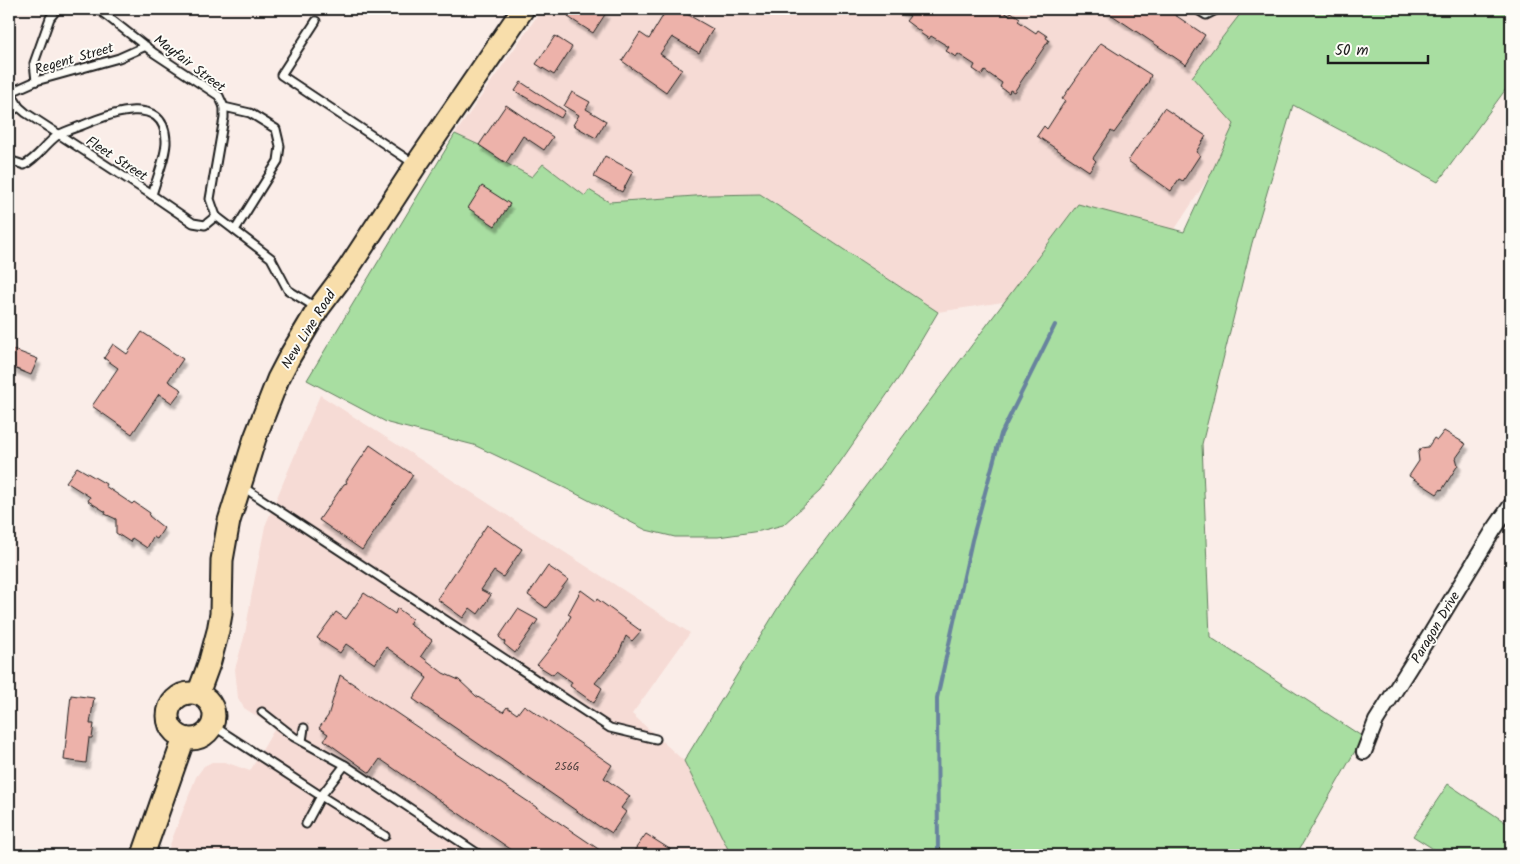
<svg xmlns="http://www.w3.org/2000/svg" width="1520" height="864" font-family="Kalam,sans-serif">
<defs>
<filter id="shadow"><feDropShadow dx="3" dy="5.5" stdDeviation="1" flood-color="#0004"/></filter>
</defs>
<rect width="100%" height="100%" fill="#faede8"/>
<filter id="ink" filterUnits="userSpaceOnUse"><feTurbulence type="fractalNoise" baseFrequency=".02" numOctaves="2"/><feDisplacementMap in="SourceGraphic" scale="10" xChannelSelector="R" yChannelSelector="G"/><feConvolveMatrix kernelMatrix="1 2 1 2 8 2 1 2 1" color-interpolation-filters="sRGB"/></filter>
<g filter="url(#ink)">
<g fill="#f6dbd5">
<polygon points="542,9 1298,9 1302,35 1141,281 938,312 760,194 709,195 609,202 589,190 585,196 543,165 532,177 506,163 479,145 455,134"/>
<polygon points="320,395 690,633 632,714 684,761 731,855 166,855 196,777 204,766 212,762 225,762 250,771 275,728 244,708 238,698 235,669 245,634 251,598 265,526"/>
</g>
<g fill="#a8dea1" stroke="#627d5e">
<polygon points="1244,9 1511,9 1511,82 1438,182 1293,105 1252,243 1202,444 1210,637 1363,737 1296,855 731,855 684,761 795,580 1078,204 1184,232 1234,124 1192,77"/>
<polygon points="455,134 479,145 506,163 532,177 543,164 585,196 589,190 609,202 709,195 760,194 938,312 900,376 820,491 783,525 760,531 718,537 675,537 646,530 567,489 474,445 388,423 307,380"/>
<polygon points="1448,784 1511,826 1511,855 1443,855 1413,836"/>
</g>
<g fill="none" stroke-linecap="round" stroke-linejoin="round">
<polyline stroke="#67839e" stroke-width="4" points="938,855 937,698 972,540 1001,434 1055,325"/>
</g>
<g fill="#edb2aa" stroke="#1c1c1c" filter="url(#shadow)">
<polygon points="574,9 599,9 606,13 593,33 568,17"/>
<polygon points="667,9 678,9 713,29 699,53 672,37 660,54 682,69 666,92 622,61 640,33 649,39"/>
<polygon points="899,9 999,9 1009,15 1011,12 1020,18 1018,21 1036,33 1038,30 1047,36 1046,38 1049,40 1014,92 1010,90 1009,93 1000,87 1002,83 985,71 982,75 973,69 975,65 958,54 956,57 946,51 949,47 931,36 929,39 920,33 921,32 906,21 910,16"/>
<polygon points="1103,9 1166,9 1205,35 1186,65"/>
<polygon points="555,36 572,47 554,75 536,64"/>
<polygon points="1101,43 1151,75 1148,83 1122,122 1114,133 1111,131 1093,158 1096,161 1089,171 1037,136 1044,126 1047,129 1065,101 1062,99"/>
<polygon points="521,82 565,111 561,118 515,91"/>
<polygon points="572,92 590,102 586,109 606,121 596,138 573,125 579,115 564,106"/>
<polygon points="506,105 553,137 544,150 523,136 506,163 479,145"/>
<polygon points="1164,108 1206,136 1196,152 1200,155 1183,181 1179,179 1171,191 1128,161"/>
<polygon points="605,156 633,171 622,192 594,177"/>
<polygon points="482,186 510,204 495,226 468,208"/>
<polygon points="142,332 183,359 168,381 182,390 172,403 159,394 132,434 92,406 118,368 104,358 113,344 127,354"/>
<polygon points="9,348 38,359 31,375 9,366"/>
<polygon points="1444,431 1466,444 1456,458 1458,465 1442,490 1441,489 1437,494 1409,476 1419,461 1418,453 1421,448 1428,447 1434,438 1437,440"/>
<polygon points="370,445 413,475 362,550 319,520 344,484 347,483 346,481"/>
<polygon points="77,467 106,484 105,486 132,504 134,502 150,513 149,516 164,528 157,539 153,537 147,548 132,538 130,542 116,533 116,519 105,514 106,512 88,501 90,497 66,482"/>
<polygon points="487,525 522,549 503,577 494,571 481,590 491,595 478,614 470,608 463,618 437,599"/>
<polygon points="548,566 568,580 546,608 528,595"/>
<polygon points="581,590 596,601 597,599 641,631 632,641 626,636 618,655 595,683 602,688 594,703 570,686 572,682 556,671 553,675 537,665 557,640 571,616 568,614"/>
<polygon points="364,593 395,614 397,608 412,619 409,624 432,640 421,656 443,673 459,680 476,696 503,712 507,707 517,714 524,705 612,765 604,778 630,796 621,808 626,812 612,833 604,828 603,829 413,699 427,678 424,676 425,675 386,647 375,664 346,644 340,653 317,638 336,612 346,619"/>
<polygon points="518,609 538,620 515,653 504,644 505,642 499,637"/>
<polygon points="340,675 588,842 607,855 519,855 380,759 370,773 324,740 328,734 319,728 328,716"/>
<polygon points="71,695 94,698 90,724 94,724 92,738 89,738 86,763 64,760"/>
<polygon points="646,834 679,855 631,855"/>
</g>
<g fill="none" stroke-linecap="round" stroke-linejoin="round">
<g stroke="#1c1c1c" stroke-width="11">
<g id="lane">
<polyline points="98,9 154,53 219,96 224,107 224,118 210,199 216,216"/>
<polyline points="1196,9 1206,15 1218,9"/>
<polyline points="316,21 281,75 413,163"/>
<polyline points="36,81 34,63 50,18 57,9"/>
<polyline points="9,93 36,81 119,58 146,46"/>
<polyline points="11,93 19,107 26,113 152,195 193,223 205,225 216,216"/>
<polyline points="224,107 250,113 276,129 280,146 278,161 235,230"/>
<polyline points="9,112 19,107"/>
<path d="M9 160 24 165C38 158 45 144 58 135 65 131 75 128 83 125 109 114 164 93 166 140 167 154 156 180 152 195"/>
<polyline points="216,216 271,258 288,290 317,308"/>
<polyline points="243,487 610,728 656,739"/>
<polyline points="262,712 294,737 345,765"/>
<polyline points="212,725 321,796 385,836"/>
<polyline points="302,741 304,728"/>
<polyline points="306,824 321,796 345,765 480,855"/>
</g>
</g>
<g stroke="#1c1c1c" stroke-width="18">
<polyline id="street" points="1364,752 1376,721 1430,635 1493,531 1511,505"/>
</g>
<g stroke="#1c1c1c" stroke-width="25">
<g id="primary">
<circle cx="191" cy="716" r="23"/>
<polyline points="198,694 210,661 218,631 221,614 222,560 229,521 255,438 278,379 290,356 318,309 348,269 416,165 523,9"/>
<polyline points="143,855 184,738"/>
</g>
</g>
<use href="#lane" stroke="#fdfcf7" stroke-width="7"/>
<use href="#street" stroke="#fdfcf7" stroke-width="14"/>
<use href="#primary" stroke="#f8deab" stroke-width="21"/>
</g>
</g>
<g text-anchor="middle" stroke-width="4" stroke-linejoin="round" paint-order="stroke">
<g font-size="11" fill="#504240">
<text x="567" y="770">256G</text>
</g>
<g font-size="14" fill="#1c1c1c" stroke="#fdfcf7">
<text transform="translate(74 58) rotate(-16)" y="5">Regent Street</text>
<text transform="translate(190 63) rotate(37)" y="5">Mayfair Street</text>
<text transform="translate(117 158) rotate(33)" y="5">Fleet Street</text>
<text transform="translate(308 329) rotate(-58)" y="5">New Line Road</text>
<text transform="translate(1435 627) rotate(-59)" y="5">Paragon Drive</text>
</g>
</g>
<rect width="1520" height="864" fill="none" stroke="#fdfcf7" stroke-width="30"/>
<rect x="15" y="15" width="1490" height="834" fill="none" stroke="#1c1c1c" stroke-width="2" filter="url(#ink)"/>
<path d="M1328 55v8h100v-8" fill="none" stroke="#1c1c1c" stroke-width="2.5"/>
<text x="1335" y="55" font-size="15" fill="#1c1c1c" stroke="#fdfcf7" stroke-width="4" paint-order="stroke">50 m</text>
</svg>
